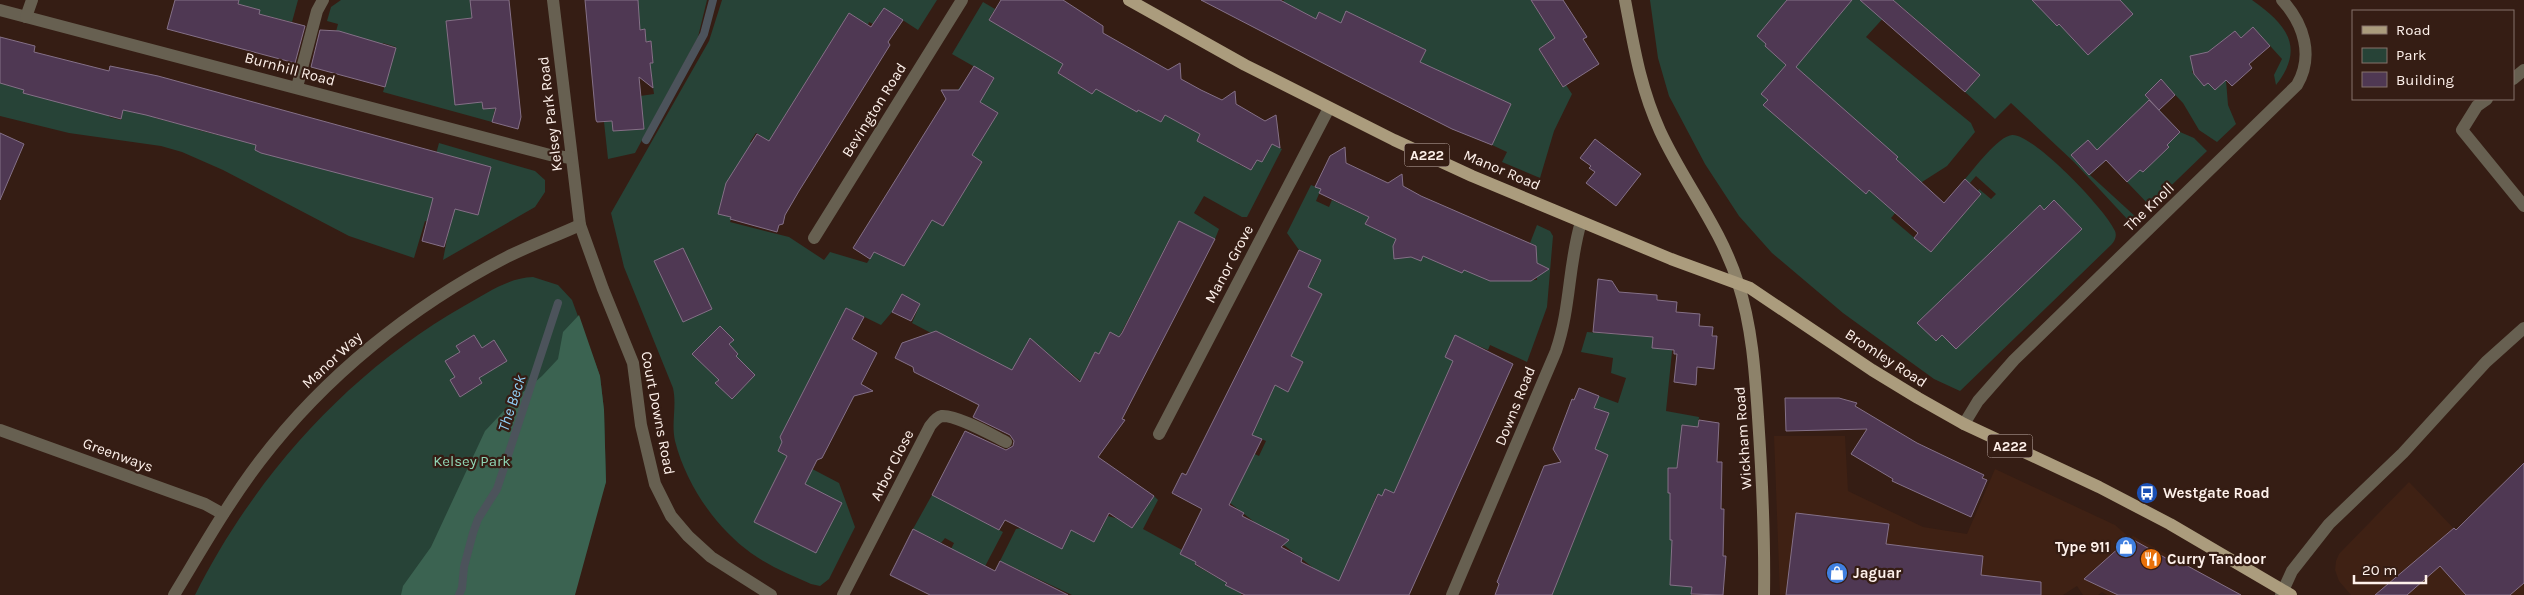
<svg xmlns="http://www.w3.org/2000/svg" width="2524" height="595" font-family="Karla,sans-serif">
<rect width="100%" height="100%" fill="#351d14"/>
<g fill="#3f2114">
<polygon points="1774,436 1845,436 1848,491 1923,527 1967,534 1995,469 2115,525 2130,538 2133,536 2235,591 2239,595 2107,595 2102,592 2098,595 2083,595 2077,586 2063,595 1780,595"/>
<polygon points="2409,482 2485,561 2524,574 2524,595 2351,595 2339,581 2335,570 2336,561 2339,554"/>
</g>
<g fill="#274337">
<polygon points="239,0 298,0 292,22 259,14 238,4"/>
<polygon points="341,0 475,0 472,18 446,21 449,49 475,47 483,109 495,108 492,122 383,92 396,47 383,43 380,55 333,43 338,24 327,21 331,7"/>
<polygon points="638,0 707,0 698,37 635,153 608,159 604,122 612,121 613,131 643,129 640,96 654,94 651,73 601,78 599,69 653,63 651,41 635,43 635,40 646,39 645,29 634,30"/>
<path d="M722 0H937L918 30 884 8 873 24 869 22 868 25 849 13 769 141 756 133 750 142 764 150 730 222 789 237 824 260 830 252 867 263 874 252 904 266 932 219 943 226 956 205 945 198 958 177 969 183 982 163 971 155 998 113 957 91 963 83 984 95 994 78 952 54 983 2 995 9 989 19 1049 55 1069 53 1058 73 1092 94 1104 75 1143 99 1148 115 1161 122 1165 115 1200 134 1197 141 1210 148 1242 156 1238 164 1251 170 1257 160 1262 162 1272 144 1282 149 1247 217H1242L1204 196 1194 213 1219 229 1215 239 1179 221 1119 337 1110 332 1099 354 1095 352 1082 377 1112 392 1107 403 1030 339 1012 371 978 352 972 354 968 348 957 342 951 344 945 341 947 337 936 331 931 333 912 323 920 304 902 294 892 312 881 325 846 308 836 327 842 330 778 451 839 483 855 527 829 579 820 586 811 584C791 575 769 566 751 553 715 527 686 484 675 441 671 423 677 406 673 388L624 267 611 213 709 41Z"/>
<polygon points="1284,0 1531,0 1555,38 1539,49 1562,87 1566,85 1572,94 1554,131 1540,178 1502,162 1507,152 1492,145 1510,104 1440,71 1415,72 1426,50 1384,58 1395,34 1385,30 1384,32 1346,12 1336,34 1331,18 1320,12 1316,19 1283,2"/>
<path d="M1650 0H2252C2286 24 2306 47 2276 85L2274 75 2282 59 2253 27 2241 38 2235 31 2204 56 2199 54 2192 57 2191 62 2194 69 2192 72 2204 85 2208 83 2215 90 2226 80 2228 105 2236 124 2217 142 2199 130 2183 103 2161 80 2145 95 2180 132 2194 138 2207 151 2150 206 2106 160 2090 175 2137 218 2129 221 2074 162 2011 103 1995 119 1965 92 1980 75 1897 3 1866 37 1971 123 1975 132 1947 166 1922 182 1891 218 1931 252 1981 194 1978 191 1979 189 1991 199 1996 194 1976 176 1969 184 1965 179C1975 168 1997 137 2012 135 2033 133 2108 212 2115 231 2117 236 2115 241 2111 245L1960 391 1934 379 1843 313 1772 253 1739 216 1705 164 1669 96 1658 58Z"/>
<polygon points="27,77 23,93 114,98 109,117 121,120 123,110 136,113 139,105 157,110 155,118 179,124 182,116 198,130 222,136 225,127 244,132 242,141 425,195 439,143 535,171 545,180 545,192 535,207 443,260 449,228 425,221 414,258 349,236 223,170 182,152 161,146 69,133 0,116 0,83"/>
<path d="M1311 185 1321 189 1316 201 1329 207 1332 200 1369 217 1365 224 1407 214 1394 244V254L1396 257 1432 234 1462 273 1473 247V273C1494 283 1514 281 1537 280L1536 246 1530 243 1537 225 1550 231 1553 236 1547 307 1527 362 1490 345 1488 350 1455 336 1453 361 1394 493 1385 489 1382 496 1377 494 1371 509 1384 515 1348 595 1207 485 1244 449 1259 456 1266 441 1252 435 1275 385 1288 392 1303 363 1279 350 1297 345 1322 294 1286 276 1289 269 1312 280 1321 261 1299 250 1287 233Z"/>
<path d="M533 277 558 285 572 300 600 376 604 410 606 482 567 595H195C254 477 348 372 464 306 486 294 507 278 533 277Z"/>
<polygon points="1587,332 1653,337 1652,348 1666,349 1674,332 1666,411 1699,417 1698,427 1682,426 1679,451 1690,468 1668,469 1668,493 1690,494 1671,515 1670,540 1692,541 1692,595 1552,595 1608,455 1583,445 1608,413 1594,408 1599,396 1618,403 1626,378 1611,373 1613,358 1581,352"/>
<polygon points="932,495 1003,532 970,595 962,595 951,549 954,543 945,538 941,543 913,529"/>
<polygon points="1154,496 1158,500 1143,529 1182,550 1180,554 1196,562 1195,565 1227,583 1226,585 1242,593 1241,595 1072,595 1000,561 1016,529 1021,528 1062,548 1071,530 1094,542 1108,516 1119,519 1132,528"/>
</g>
<polygon fill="#3b6351" points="579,315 600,376 604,410 606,482 575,595 401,595 403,586 431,547 485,431 514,400 542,376 558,359 563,332"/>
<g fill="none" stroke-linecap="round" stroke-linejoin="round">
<g stroke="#4c535b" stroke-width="8">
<polyline points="646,140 704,34 713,0"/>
<polyline points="459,595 462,588 464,567 473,533 478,519 497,489 558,303"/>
</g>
</g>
<g fill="#4f3853" stroke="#847087">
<polygon points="175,0 239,0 238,4 260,10 259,14 305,26 295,63 167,29"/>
<polygon points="470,0 509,0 521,117 518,129 492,122 496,108 483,109 482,102 455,105 446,21 472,18"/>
<polygon points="585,0 638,0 640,30 645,29 646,42 651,41 653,63 650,63 653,88 639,77 644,129 613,131 612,121 597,122 596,120"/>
<polygon points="1001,0 1063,0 1103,26 1103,33 1168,70 1180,63 1181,79 1201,90 1222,100 1235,91 1236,104 1265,121 1276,115 1280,148 1272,144 1262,162 1257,160 1251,170 1197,141 1200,134 1165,115 1161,122 1138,110 1137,112 1096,89 1092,94 1058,73 1063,64 989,20"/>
<polygon points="1201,0 1280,0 1316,19 1319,12 1341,23 1346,11 1426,50 1420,62 1511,104 1492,145 1452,129 1375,90"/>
<polygon points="1531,0 1563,0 1587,37 1583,39 1599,64 1563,87 1539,49 1555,38"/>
<polygon points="1787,0 1852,0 1796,67 1898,157 1896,159 1944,203 1965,179 1981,194 1931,252 1914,238 1918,233 1869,190 1866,194 1763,105 1768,100 1761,94 1786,65 1765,46 1766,44 1757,36"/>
<polygon points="1860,0 1893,0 1980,75 1965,92"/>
<polygon points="2032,0 2120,0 2133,14 2088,55 2059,24 2057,26"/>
<polygon points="884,8 903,20 888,42 890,45 799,191 785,215 783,224 779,225 777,232 730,219 731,217 718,214 726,183 757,134 769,141 849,13 871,27"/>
<polygon points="2253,27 2270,46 2249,64 2252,68 2232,86 2226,80 2215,90 2208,83 2204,86 2194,74 2190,56 2208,52 2235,31 2241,38"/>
<polygon points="320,30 339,31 396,48 385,87 311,67"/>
<polygon points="0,37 35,46 34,52 109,71 110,66 158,76 491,167 478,215 455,209 444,247 422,241 433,198 261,153 255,150 256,145 146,115 123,110 121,119 23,93 24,90 0,83"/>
<polygon points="974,66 994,78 980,102 998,113 972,155 982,162 943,226 932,220 904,266 874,252 870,259 853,248 946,99 941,90 959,90"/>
<polygon points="2161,79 2175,95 2159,110 2145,95"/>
<polygon points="2149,100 2180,132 2167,145 2169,147 2143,172 2140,170 2127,182 2106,160 2089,175 2071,155 2088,140 2097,150"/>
<polygon points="0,133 24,144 0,200"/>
<polygon points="1595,139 1641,174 1616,206 1586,183 1595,172 1589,168 1591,166 1580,158"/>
<polygon points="1345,147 1346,163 1388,183 1402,174 1403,186 1421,196 1536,246 1537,263 1549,269 1531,281 1490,281 1464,270 1462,273 1423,256 1421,261 1411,257 1394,259 1393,246 1396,239 1365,224 1369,217 1319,193 1321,189 1315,187 1330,156"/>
<polygon points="2054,200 2082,229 1956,349 1942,335 1936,341 1917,323 2040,205 2044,210"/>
<polygon points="1179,221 1215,239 1122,419 1125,420 1098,457 1154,496 1132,528 1109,513 1094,542 1071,530 1062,549 1005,520 999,530 932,495 965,431 1006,450 1013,446 1014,441 1010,435 973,417 979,405 914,372 913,367 895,358 902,343 936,331 1012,370 1030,338 1080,382 1095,352 1099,354 1110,332 1119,337 1122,333"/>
<polygon points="683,248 712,309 683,322 654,261"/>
<polygon points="1299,250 1321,260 1308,287 1322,294 1291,356 1303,362 1288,392 1275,385 1252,435 1262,439 1229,505 1244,513 1242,516 1289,540 1281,547 1302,558 1301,562 1339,581 1378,494 1382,496 1385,489 1394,493 1453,361 1445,357 1455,335 1513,364 1409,595 1245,595 1225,585 1227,583 1195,564 1196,562 1180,554 1202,509 1172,493 1182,473 1186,475"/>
<polygon points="1598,279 1612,281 1619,292 1657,295 1657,300 1677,302 1676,312 1700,314 1699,326 1713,327 1712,336 1717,336 1714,369 1697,367 1696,385 1674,382 1677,354 1674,354 1674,350 1652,348 1653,337 1593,332"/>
<polygon points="902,294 920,304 911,321 892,312"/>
<polygon points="846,308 864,317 852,339 877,353 861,384 873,391 854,396 822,458 817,460 805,484 842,503 816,553 754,522 787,456 778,451 782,442 780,437"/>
<polygon points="720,326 734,340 729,344 738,354 736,356 755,375 732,399 715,383 719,380 692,354"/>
<polygon points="474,335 482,348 494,340 507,361 479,378 482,383 460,397 450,380 455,377 445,361 460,352 456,346"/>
<polygon points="1579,388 1599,396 1594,408 1609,413 1595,449 1608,455 1552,595 1495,595 1499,584 1497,582 1544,466 1561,462 1553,449 1572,399 1574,400"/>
<polygon points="1785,398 1839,398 1857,403 1855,406 1917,443 1984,475 1982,478 1987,480 1971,517 1892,481 1893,479 1851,454 1867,429 1786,431"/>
<polygon points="1699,420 1719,423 1717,462 1722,462 1721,509 1724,509 1723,556 1726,556 1723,595 1691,594 1692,587 1670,585 1672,540 1670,540 1670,493 1668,493 1668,468 1677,468 1682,425 1698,427"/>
<polygon points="2524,463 2524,583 2510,595 2466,595 2440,566 2407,595 2375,595 2454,528 2456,530"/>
<polygon points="1796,513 1889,524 1886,544 1983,556 1981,575 2041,582 2041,595 1786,595"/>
<polygon points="913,529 995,571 1000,561 1068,595 930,595 890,575"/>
<polygon points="2130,538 2171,561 2173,558 2241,595 2118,595 2084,579"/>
</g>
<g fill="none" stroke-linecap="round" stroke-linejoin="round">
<g stroke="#676051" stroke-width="12">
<polyline points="553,0 580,225 603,289 633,363 641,425 655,484 671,516 688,536 711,557 771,595"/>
<polyline points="0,10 550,155 571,158"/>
<polyline points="26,17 32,0"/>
<polyline points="2513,79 2524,70"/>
<polyline points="297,87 317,11 323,0"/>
<polyline points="2487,99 2477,106 2462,130 2524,206"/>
<polyline points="814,238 962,0"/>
<path d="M1964 424 1978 401 2014 360 2297 85C2314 56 2304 24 2282 0"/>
<polyline points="0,430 205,504 223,514"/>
<polyline points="1159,434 1329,108"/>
<path d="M174 595C202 549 228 503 260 461 325 376 412 306 507 257 531 245 556 236 580 225"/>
<path d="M843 595 930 426C933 422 937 417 942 416 957 415 992 435 1006 442"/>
<path d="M1452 595 1556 351C1571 307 1568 265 1581 222"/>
<polyline points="2281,595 2292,571 2329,524 2403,453 2486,362 2524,328"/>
</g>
<path stroke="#8d826a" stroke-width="12" d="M1625 0C1634 47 1640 87 1660 131 1684 183 1721 228 1738 283 1752 326 1755 372 1758 417 1762 476 1765 535 1764 595"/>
<polyline stroke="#ab9c7d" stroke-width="12" points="1129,0 1245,65 1394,140 1472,176 1671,259 1750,288 1872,370 1918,398 1964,424 2099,487 2170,524 2291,595"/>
</g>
<defs>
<g id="bus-disc" transform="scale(1.125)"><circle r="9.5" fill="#1a4fb4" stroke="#351d14"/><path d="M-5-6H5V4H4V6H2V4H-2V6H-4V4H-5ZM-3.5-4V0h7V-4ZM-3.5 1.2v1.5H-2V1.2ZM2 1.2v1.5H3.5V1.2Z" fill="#fff"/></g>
<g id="shop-disc" transform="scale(1.125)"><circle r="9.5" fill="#3f7fe0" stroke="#351d14"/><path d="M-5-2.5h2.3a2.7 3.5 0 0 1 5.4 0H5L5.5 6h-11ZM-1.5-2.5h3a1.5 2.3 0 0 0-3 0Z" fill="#fff"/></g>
<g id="restaurant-disc" transform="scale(1.125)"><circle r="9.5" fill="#e8710a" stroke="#351d14"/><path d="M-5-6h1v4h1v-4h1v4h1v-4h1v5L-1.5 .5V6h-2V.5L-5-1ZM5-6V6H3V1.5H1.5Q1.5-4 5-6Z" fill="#fff"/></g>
</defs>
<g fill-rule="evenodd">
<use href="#bus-disc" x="2147" y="493"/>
<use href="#shop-disc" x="2126" y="547"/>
<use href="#restaurant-disc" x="2151" y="559"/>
<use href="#shop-disc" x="1837" y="573"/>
</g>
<g text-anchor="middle" stroke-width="4.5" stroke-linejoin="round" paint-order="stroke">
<g fill="#351d14" stroke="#c2b1aa" stroke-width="1">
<rect x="1404.5" y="143.5" width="45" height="23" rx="4"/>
<rect x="1987.5" y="434.5" width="45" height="23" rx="4"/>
</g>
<g font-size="14" font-weight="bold" fill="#fef1eb">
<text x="1427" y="160">A222</text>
<text x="2010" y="451">A222</text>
</g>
<g font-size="15" fill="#fef1eb" stroke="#351d14">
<text transform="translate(290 69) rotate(15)" y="5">Burnhill Road</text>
<text transform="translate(874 110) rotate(-58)" y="5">Bevington Road</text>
<text transform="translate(550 114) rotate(-97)" y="5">Kelsey Park Road</text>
<text transform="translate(1502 170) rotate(23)" y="5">Manor Road</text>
<text transform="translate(2149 207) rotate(-44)" y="5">The Knoll</text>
<text transform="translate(1229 264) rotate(-62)" y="5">Manor Grove</text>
<text transform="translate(1886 358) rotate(33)" y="5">Bromley Road</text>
<text transform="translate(332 360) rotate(-43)" y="5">Manor Way</text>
<text transform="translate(1515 406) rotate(-68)" y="5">Downs Road</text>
<text transform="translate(658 413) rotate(79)" y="5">Court Downs Road</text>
<text transform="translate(1743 438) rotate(-94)" y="5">Wickham Road</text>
<text transform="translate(118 455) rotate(20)" y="5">Greenways</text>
<text transform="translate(892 465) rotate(-63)" y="5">Arbor Close</text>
</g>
<g font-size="15" fill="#90d6b6" stroke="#351d14">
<text x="472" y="466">Kelsey Park</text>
</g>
<g font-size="15" font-weight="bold" fill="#fef1eb" stroke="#351d14" text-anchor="start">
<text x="2163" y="498">Westgate Road</text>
<text x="2110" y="552" text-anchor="end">Type 911</text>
<text x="2167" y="564">Curry Tandoor</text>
<text x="1853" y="578">Jaguar</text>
</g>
<g font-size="16" font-style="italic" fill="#91d0f7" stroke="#351d14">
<text transform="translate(511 403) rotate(-72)" y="6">The Beck</text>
</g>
</g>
<rect x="2352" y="10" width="162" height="90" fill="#351d14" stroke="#85726a"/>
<rect x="2362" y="26" width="25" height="8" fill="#ab9c7d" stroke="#85726a"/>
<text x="2396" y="35" font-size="15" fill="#fef1eb">Road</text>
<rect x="2362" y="48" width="25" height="15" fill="#274337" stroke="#85726a"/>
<text x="2396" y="60" font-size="15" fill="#fef1eb">Park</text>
<rect x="2362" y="72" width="25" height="15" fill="#4f3853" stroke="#85726a"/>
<text x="2396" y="85" font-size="15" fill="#fef1eb">Building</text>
<path d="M2354 575v8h72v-8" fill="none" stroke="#fef1eb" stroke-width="2.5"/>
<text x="2362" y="575" font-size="15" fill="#fef1eb" stroke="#351d14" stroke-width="4" paint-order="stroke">20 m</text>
</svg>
